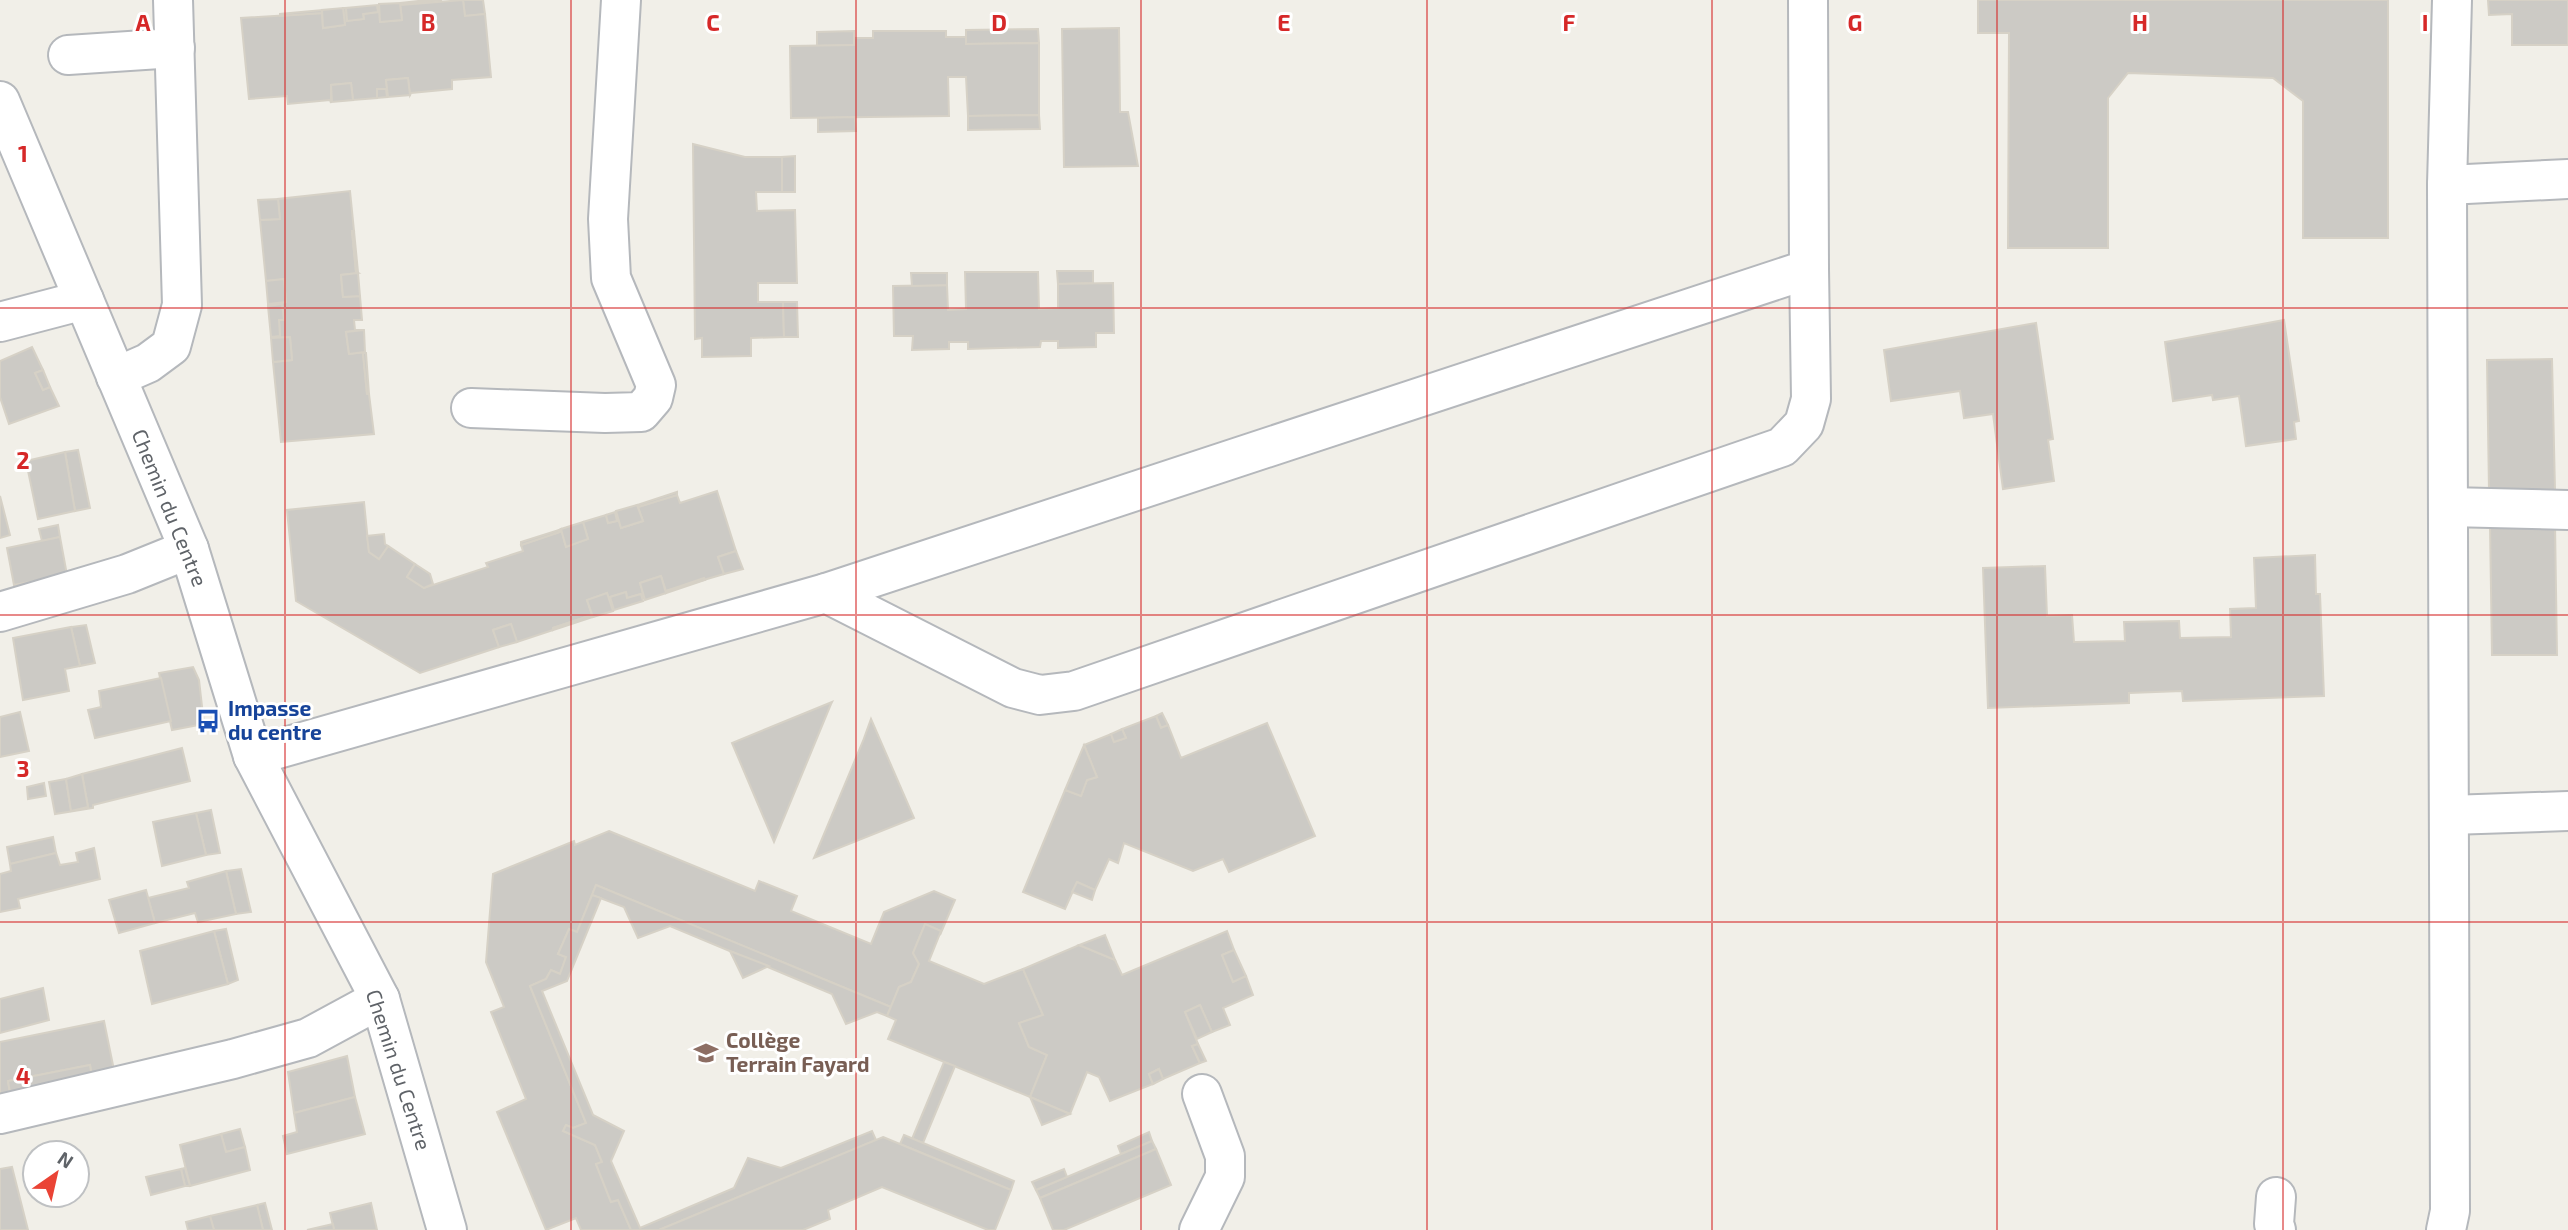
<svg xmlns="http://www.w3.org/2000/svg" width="2568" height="1230" font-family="'Exo 2',sans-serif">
<rect width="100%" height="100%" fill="#f1efe8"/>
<g fill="#cccac5" stroke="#d6d1c6" stroke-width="2">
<polygon points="427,0 442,0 401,5 401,3"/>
<polygon points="463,0 483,0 485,14 465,16"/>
<polygon points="463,0 465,16 485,14 491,77 452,80 452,89 411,93 410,95 408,78 386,80 388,97 386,89 377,89 377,98 353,100 351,83 331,85 331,103 330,100 288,104 287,96 249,99 241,18 322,13 323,28 345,25 343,8 346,8 347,21 364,19 363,14 378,12 379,4 380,22 402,20 400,3 401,5"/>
<polygon points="1978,0 2388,0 2388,238 2303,238 2303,101 2273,78 2128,73 2108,98 2108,248 2008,248 2009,33 1978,33"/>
<polygon points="2488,0 2568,0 2568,45 2512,45 2512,14 2489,15"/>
<polygon points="400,3 402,20 380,22 379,4"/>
<polygon points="377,5 378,12 363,14 364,19 347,21 346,8"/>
<polygon points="343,8 345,25 323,28 322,10"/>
<polygon points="322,10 322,13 280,16 280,14"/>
<polygon points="1119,28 1120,112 1128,112 1138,166 1064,167 1062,29"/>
<polygon points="1038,29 1039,43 966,44 966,30"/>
<polygon points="854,31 854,45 817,46 817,32"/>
<polygon points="873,31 946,31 946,37 966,37 966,44 1039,43 1039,115 968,116 966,77 948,77 949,116 791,118 790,46 854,45 854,38 873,38"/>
<polygon points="408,78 410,95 388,97 386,80"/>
<polygon points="351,83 353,100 332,102 331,85"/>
<polygon points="377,89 386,89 387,97 377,98"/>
<polygon points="1039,115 1040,129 968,130 968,116"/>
<polygon points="855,117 856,131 818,132 818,118"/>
<polygon points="693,144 745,157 782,157 782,192 756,192 757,211 795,210 797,283 758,283 758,302 783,302 784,337 751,338 751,356 702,357 702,338 695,339"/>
<polygon points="795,156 795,192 782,192 782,157"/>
<polygon points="350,191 354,231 352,231 356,272 358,273 341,275 343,297 360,296 362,320 354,320 355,330 364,330 346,332 349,354 365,352 363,353 367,394 369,394 374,434 281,442 273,362 292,360 290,337 271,338 280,336 279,320 284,320 282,304 268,306 268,304 286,302 284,279 266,281 260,220 280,219 278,199"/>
<polygon points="278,199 280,219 260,220 258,200"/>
<polygon points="352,231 354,231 358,272 356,272"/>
<polygon points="1057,271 1093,271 1093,283 1058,284"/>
<polygon points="965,272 1038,272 1039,309 1058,308 1058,284 1113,283 1114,333 1096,333 1096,347 1058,348 1058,341 1041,341 1040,347 968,349 968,342 949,342 949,349 912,350 913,336 894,336 893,286 947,285 948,310 966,309"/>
<polygon points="358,273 360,296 343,297 341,275"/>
<polygon points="911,273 947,273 947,285 912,286"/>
<polygon points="284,279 286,302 268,304 266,281"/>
<polygon points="783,302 797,302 798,337 784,337"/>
<polygon points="282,304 284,320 279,320 280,336 271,337 268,306"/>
<polygon points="2284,320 2299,421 2294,422 2296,439 2246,446 2239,396 2213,400 2212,395 2173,401 2165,342"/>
<polygon points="2036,323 2053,439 2048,440 2054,481 2003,489 1993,414 1964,418 1960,391 1891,401 1884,350"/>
<polygon points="364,330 365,352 349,354 346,332"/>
<polygon points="290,337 292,360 273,362 271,338"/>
<polygon points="32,347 43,370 35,373 43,390 50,387 59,406 9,424 0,397 0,361"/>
<polygon points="363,353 366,353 369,394 367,394"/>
<polygon points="2552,359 2555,490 2489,490 2487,360"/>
<polygon points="43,370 50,387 43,390 35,373"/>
<polygon points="78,450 90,508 75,511 65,452"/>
<polygon points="65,452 75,511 38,519 26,461"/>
<polygon points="717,491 736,551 718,557 724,574 666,591 661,576 640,583 645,600 641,594 627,598 626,592 610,597 613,611 607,593 587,600 592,615 553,628 553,630 517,642 511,624 493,630 499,647 420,673 296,601 287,510 364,502 369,552 379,559 388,546 415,564 407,577 424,588 488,567 486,563 523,551 521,545 560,532 559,530 561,529 566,547 588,539 583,522 606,515 608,523 617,521 616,511 621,528 643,521 638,507 677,495 680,503"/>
<polygon points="677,492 677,495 638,507 637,505"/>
<polygon points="0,496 10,535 0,538"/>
<polygon points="637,505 643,521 621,528 616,511"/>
<polygon points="615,512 617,521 608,523 606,515"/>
<polygon points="583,522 588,539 566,547 561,529"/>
<polygon points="2555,524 2557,655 2492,655 2490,525"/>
<polygon points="58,525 60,537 42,541 39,529"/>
<polygon points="559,530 560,532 521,545 521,542"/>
<polygon points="384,534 385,544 388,546 379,559 369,552 367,536"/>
<polygon points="60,537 67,575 14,585 7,548"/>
<polygon points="736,551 743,569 724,574 718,557"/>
<polygon points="2315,555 2316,594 2320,594 2324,696 2183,701 2182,691 2129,693 2129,703 1988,708 1983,568 2045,566 2047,616 2072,615 2074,642 2125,641 2124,622 2179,621 2180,638 2231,637 2230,609 2256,608 2254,558"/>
<polygon points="415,564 430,574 433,584 424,588 407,577"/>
<polygon points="661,576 666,593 645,600 640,583"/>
<polygon points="704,578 705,580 666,593 666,591"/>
<polygon points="626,592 627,598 641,594 643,601 614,610 610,597"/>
<polygon points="607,593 613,611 593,617 587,600"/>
<polygon points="592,615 593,617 553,630 553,628"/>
<polygon points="511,624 517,642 499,647 493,630"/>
<polygon points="86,625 95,663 80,666 71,627"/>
<polygon points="71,627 80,666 65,669 69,691 23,700 13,638"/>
<polygon points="193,667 199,680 204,724 172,730 159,673"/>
<polygon points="161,678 171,721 95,738 88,710 101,707 99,691"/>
<polygon points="832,702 831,704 774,842 732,743"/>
<polygon points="20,712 29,751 0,757 0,717"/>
<polygon points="1162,713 1168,725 1161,728 1156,716"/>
<polygon points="1156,716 1161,728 1168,725 1181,758 1267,723 1315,836 1229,872 1223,859 1193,871 1124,843 1118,863 1109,859 1095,890 1077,882 1065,909 1023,892 1065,790 1081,796 1087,780 1097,777 1084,745 1111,734 1114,742 1126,738 1122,729"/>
<polygon points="871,719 914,818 814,858 863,741"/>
<polygon points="1122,729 1126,738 1114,742 1111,734"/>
<polygon points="1084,745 1097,777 1087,780 1081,796 1065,790"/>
<polygon points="182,748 190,781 93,805 93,808 55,814 49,782 66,779 71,811 88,807 82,774"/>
<polygon points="82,774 88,807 71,811 66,779"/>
<polygon points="44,783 46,796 28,799 27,787"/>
<polygon points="211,810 220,853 206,855 196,813"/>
<polygon points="196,813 206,855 162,866 153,822"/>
<polygon points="609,831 755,891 759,881 797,896 791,911 871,944 884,912 934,891 955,900 940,935 941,931 925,924 913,953 919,964 911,982 899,987 891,1007 596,885 577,932 569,929 558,954 566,957 560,974 551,970 546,979 530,986 586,1123 573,1128 566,1125 563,1131 595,1145 602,1162 596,1164 611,1202 618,1200 631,1230 581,1230 576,1218 546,1230 497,1112 526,1099 491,1012 504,1007 486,962 493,874 574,841 575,845"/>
<polygon points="53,837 56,853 10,864 7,847"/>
<polygon points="94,848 100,879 18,899 20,908 0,912 0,874 11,871 10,864 56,853 60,865 78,862 76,853"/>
<polygon points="241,869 251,912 236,914 226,871"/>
<polygon points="226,871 236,914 198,922 195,913 155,923 148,898 189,888 187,882"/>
<polygon points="1077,882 1095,890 1092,900 1072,892"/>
<polygon points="596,885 891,1007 887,1016 877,1012 846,1024 832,994 670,926 638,938 624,907 592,895"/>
<polygon points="146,890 155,923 119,933 109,900"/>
<polygon points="592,895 601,898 567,981 542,991 593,1115 624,1131 611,1161 640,1228 734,1188 748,1158 781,1168 872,1131 876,1140 659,1230 631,1230 618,1200 611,1202 596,1164 602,1162 595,1145 563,1131 566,1125 573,1128 586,1123 530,986 546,979 551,970 560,974 566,957 558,954 569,929 577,932"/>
<polygon points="925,924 941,931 929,961 984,984 1023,969 1043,1015 1019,1023 1029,1047 1047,1055 1030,1097 888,1039 896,1020 887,1016 899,987 911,982 919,964 913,953"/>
<polygon points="226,929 238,980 228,984 214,931"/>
<polygon points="214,931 228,984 152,1004 140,951"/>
<polygon points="1227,931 1234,950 1222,955 1233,982 1246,976 1253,995 1223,1008 1230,1025 1212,1032 1200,1005 1185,1012 1198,1044 1192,1046 1200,1063 1163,1079 1159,1069 1149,1074 1153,1084 1110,1101 1099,1077 1087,1072 1070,1114 1030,1097 1047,1055 1029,1047 1019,1023 1043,1015 1023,969 1079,945 1115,960 1122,975"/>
<polygon points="1105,935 1115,960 1079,945"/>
<polygon points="1234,950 1246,976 1233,982 1222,955"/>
<polygon points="730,951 769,966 743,978"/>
<polygon points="43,988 49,1020 0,1033 0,999"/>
<polygon points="1200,1005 1212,1032 1197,1039 1185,1012"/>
<polygon points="104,1021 116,1080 93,1084 90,1065 8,1081 10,1094 0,1096 0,1042"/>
<polygon points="1198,1044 1206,1061 1200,1063 1192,1046"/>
<polygon points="347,1056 355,1097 294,1113 288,1072"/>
<polygon points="944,1062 955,1066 923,1143 912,1139"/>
<polygon points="90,1065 93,1084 12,1104 8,1081"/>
<polygon points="1159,1069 1163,1079 1153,1084 1149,1074"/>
<polygon points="355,1097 365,1134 287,1154 283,1136 297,1132 294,1113"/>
<polygon points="1030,1097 1070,1114 1042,1125"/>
<polygon points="240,1129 245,1147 226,1152 221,1134"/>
<polygon points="1149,1132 1152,1141 1121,1154 1118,1146"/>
<polygon points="221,1134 226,1152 245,1147 250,1170 190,1186 180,1145"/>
<polygon points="904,1135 1014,1181 1011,1190 900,1144"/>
<polygon points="883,1137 1011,1190 995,1230 988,1230 882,1187 828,1210 830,1219 803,1230 659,1230"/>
<polygon points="1152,1141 1156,1149 1040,1198 1036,1190"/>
<polygon points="1156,1149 1171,1185 1064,1230 1053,1230 1040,1198"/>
<polygon points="12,1167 28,1230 0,1230 0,1169"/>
<polygon points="185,1168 190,1186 185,1186 181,1169"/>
<polygon points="181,1169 185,1186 151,1195 146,1177"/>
<polygon points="1064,1169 1067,1177 1036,1190 1032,1182"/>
<polygon points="265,1203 272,1230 263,1230 257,1205"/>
<polygon points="371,1203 377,1230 334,1230 330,1213"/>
<polygon points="257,1205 263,1230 214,1230 210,1216"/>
<polygon points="210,1216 214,1230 188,1230 186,1222"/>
<polygon points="333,1224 334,1230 307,1230"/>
</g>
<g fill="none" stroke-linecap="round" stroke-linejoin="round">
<g stroke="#b5b8bc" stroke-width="42">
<g id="minor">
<polyline points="68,55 175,48"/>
<polyline points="0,101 189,549 253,756 380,999 447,1230"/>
<polyline points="2447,185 2568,179"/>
<polyline points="0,322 84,300"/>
<polyline points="116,377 148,363 171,346 182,305 173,0"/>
<polyline points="471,408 605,413 641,412 653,398 656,385 611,278 608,219 621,0"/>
<polyline points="2449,507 2568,510"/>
<polyline points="826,593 1013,688 1040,695 1074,691 1782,447 1804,424 1811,399 1809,269"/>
<polyline points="0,612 127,574 189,549"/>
<polyline points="253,756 826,593 1809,269 1808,0"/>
<polyline points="2450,815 2568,811"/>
<polyline points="0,1114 233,1059 308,1038 380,999"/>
<polyline points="1199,1230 1225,1177 1225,1156 1202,1094"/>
<polyline points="2276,1230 2274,1224 2276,1197"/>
<polyline points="2446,1230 2450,1211 2447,185 2452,0"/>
</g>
</g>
<use href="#minor" stroke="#fff" stroke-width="38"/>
</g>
<path fill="none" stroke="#d62828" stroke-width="2" stroke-opacity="0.55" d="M285 0V1230M571 0V1230M856 0V1230M1141 0V1230M1427 0V1230M1712 0V1230M1997 0V1230M2283 0V1230M0 308H2568M0 615H2568M0 922H2568"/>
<defs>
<g id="bus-bare" transform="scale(1.89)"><path d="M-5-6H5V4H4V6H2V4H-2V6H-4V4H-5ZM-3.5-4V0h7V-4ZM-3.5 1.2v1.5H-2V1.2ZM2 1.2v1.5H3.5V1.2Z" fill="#1a4fb4" stroke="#fff" stroke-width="2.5" paint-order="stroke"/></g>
<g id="school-bare" transform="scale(1.89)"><path d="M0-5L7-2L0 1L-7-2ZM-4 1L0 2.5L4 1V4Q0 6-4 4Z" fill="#8d6e63" stroke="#fff" stroke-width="2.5" paint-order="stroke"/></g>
</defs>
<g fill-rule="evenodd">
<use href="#bus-bare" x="208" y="721"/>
<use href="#school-bare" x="706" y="1053"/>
</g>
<g text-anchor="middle" stroke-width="6" stroke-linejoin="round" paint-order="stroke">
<g font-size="21" fill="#5f6368" stroke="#fff">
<text transform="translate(169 508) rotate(68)" y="7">Chemin du Centre</text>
<text transform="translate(398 1070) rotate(72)" y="7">Chemin du Centre</text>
</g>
<g font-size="21" font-weight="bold" fill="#164399" stroke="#fff" text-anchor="start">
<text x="228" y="716">Impasse<tspan x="228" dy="24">du centre</tspan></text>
</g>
<g font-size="21" font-weight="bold" fill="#785e54" stroke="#fff" text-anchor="start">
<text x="726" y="1048">Collège<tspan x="726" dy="24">Terrain Fayard</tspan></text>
</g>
</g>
<g font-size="23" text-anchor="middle" font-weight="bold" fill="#d62828" stroke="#fff" stroke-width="6" stroke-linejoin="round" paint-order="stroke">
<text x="143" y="31">A</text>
<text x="428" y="31">B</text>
<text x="713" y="31">C</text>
<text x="999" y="31">D</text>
<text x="1284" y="31">E</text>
<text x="1569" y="31">F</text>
<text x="1855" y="31">G</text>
<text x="2140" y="31">H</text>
<text x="2425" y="31">I</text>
<text x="23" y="162">1</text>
<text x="23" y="469">2</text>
<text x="23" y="777">3</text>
<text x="23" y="1084">4</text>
</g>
<g transform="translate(56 1174) rotate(34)"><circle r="33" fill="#ffffff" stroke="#bfc1c3" stroke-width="2"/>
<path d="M0-5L12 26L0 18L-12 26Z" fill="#ea4335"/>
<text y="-10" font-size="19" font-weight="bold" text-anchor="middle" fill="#5f6368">N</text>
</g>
</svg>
